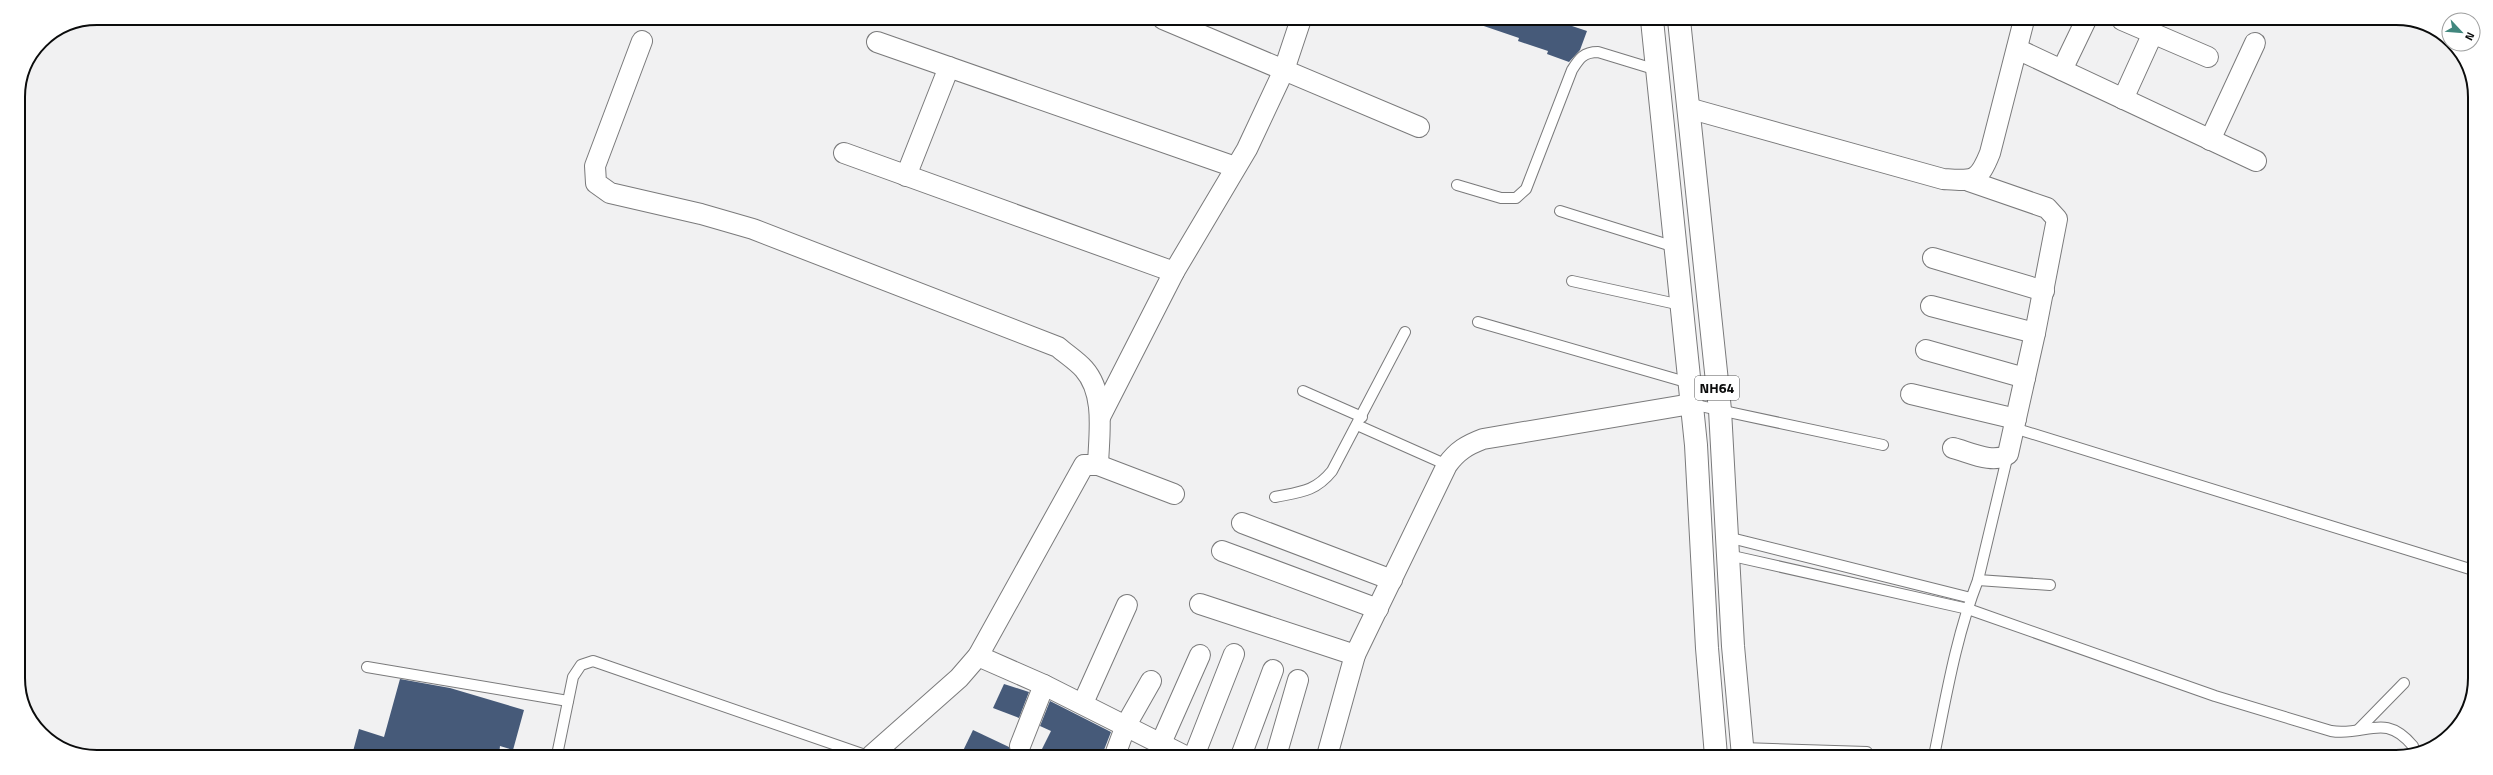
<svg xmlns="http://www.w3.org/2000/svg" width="2493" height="775" font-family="'Titillium Web',sans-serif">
<rect width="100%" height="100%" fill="#f1f1f2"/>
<g fill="#465a79">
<polygon points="1472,20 1554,20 1587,31 1580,50 1569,62 1547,54 1548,51 1518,41 1519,38 1472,22"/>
<polygon points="400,679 450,688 524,710 513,750 500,746 499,755 352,755 359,729 384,737"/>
<polygon points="1004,684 1029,692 1019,718 993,708"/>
<polygon points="1050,701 1111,732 1102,755 1039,755 1051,731 1040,726"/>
<polygon points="973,730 1009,747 1014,755 961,755"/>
</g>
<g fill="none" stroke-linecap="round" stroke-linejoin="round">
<g stroke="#7a7a7b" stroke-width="12">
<g id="lane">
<path d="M1457 185 1501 198H1516L1526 189 1572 70C1579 59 1583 52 1598 52L1657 70"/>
<polyline points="1560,211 1675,247"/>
<polyline points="1572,281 1681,305"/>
<polyline points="1478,322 1717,391"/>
<polyline points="1303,391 1362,417"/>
<polyline points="1691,404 1883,445"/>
<polyline points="1357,425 1447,465"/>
<polyline points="2014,428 2473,570"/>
<path d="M1275 497C1300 492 1315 492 1332 471L1405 332"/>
<polyline points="1727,537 1971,598"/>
<path d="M1728 555 1968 609 2215 696 2331 731C2366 737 2384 711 2413 746"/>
<polyline points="1978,580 2050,585"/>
<polyline points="367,667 568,701"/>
<polyline points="2358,730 2404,683"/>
<polyline points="1742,748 1867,752"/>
<polyline points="557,755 573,677 581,665 593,661 865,755"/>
<path d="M1934 756C1946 697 1956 636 1978 580L2008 454"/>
</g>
</g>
<g stroke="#7a7a7b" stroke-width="22">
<g id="street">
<polyline points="1163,19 1419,127"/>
<polyline points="2122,20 2208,57"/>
<path d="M642 41 595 166 596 183 610 193 701 214 753 229 1058 347C1066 354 1077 361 1084 369 1106 394 1099 434 1098 465"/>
<polyline points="877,42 1235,167"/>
<polyline points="2017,49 2256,161"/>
<polyline points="2062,70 2086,20"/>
<polyline points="2123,99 2153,33"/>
<path d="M1688 108 1943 179C1973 181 1978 183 1990 153L2024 20"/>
<polyline points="2210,140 2255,43"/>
<polyline points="844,153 1174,272"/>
<polyline points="906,176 949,67"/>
<polyline points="1933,258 2044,291"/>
<polyline points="1931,306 2035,333"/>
<polyline points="1926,350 2025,378"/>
<polyline points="1911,394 2016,419"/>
<polyline points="1100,417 1174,272 1247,149 1284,70 1301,19"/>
<path d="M1953 448C1969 452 1994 465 2008 454L2035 333 2057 219 2047 208 1969 181"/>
<polyline points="1242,523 1392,580"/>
<polyline points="1222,551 1378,609"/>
<polyline points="1200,604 1355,655"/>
<polyline points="978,656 1044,685 1185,756"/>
<polyline points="1083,703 1127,605"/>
<polyline points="1161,743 1200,655"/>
<polyline points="1020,746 1044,685"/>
<polyline points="872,755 959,678 978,656 1084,465 1098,465 1174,494"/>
<polyline points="1115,755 1126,725 1151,681"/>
<polyline points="1194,756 1234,654"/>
<polyline points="1241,756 1273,670"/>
<polyline points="1276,756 1298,680"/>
<path d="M1327 756 1355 655 1447 465C1457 451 1467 445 1483 439L1691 404"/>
</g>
</g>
<g stroke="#7a7a7b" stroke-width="24">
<g id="highway">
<polyline points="1652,20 1696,445 1707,648 1716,756"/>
<polyline points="1679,20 1720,410 1733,646 1743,756"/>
</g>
</g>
<use href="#lane" stroke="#fff" stroke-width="10"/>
<use href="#street" stroke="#fff" stroke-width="20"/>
<use href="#highway" stroke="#fff" stroke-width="22"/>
</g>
<g text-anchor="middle" stroke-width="4" stroke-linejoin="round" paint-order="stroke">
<rect fill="#fff" stroke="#545555" stroke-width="1" x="1695" y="376" width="44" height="24" rx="3"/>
<g font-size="14" font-weight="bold" fill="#0b0c0c">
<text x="1717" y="393">NH64</text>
</g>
</g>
<path d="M0 0H2493V775H0ZM97 25H2396A72 72 0 0 1 2468 97V678A72 72 0 0 1 2396 750H97A72 72 0 0 1 25 678V97A72 72 0 0 1 97 25Z" fill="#fff" fill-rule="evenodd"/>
<path fill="none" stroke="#0b0c0c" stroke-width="2" d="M97 25H2396A72 72 0 0 1 2468 97V678A72 72 0 0 1 2396 750H97A72 72 0 0 1 25 678V97A72 72 0 0 1 97 25Z"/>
<g transform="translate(2461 32) rotate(116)"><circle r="19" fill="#ffffff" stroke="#9d9e9e"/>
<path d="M0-3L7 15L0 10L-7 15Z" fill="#41877e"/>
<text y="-6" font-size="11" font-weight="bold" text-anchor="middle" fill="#0b0c0c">N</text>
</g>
</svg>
